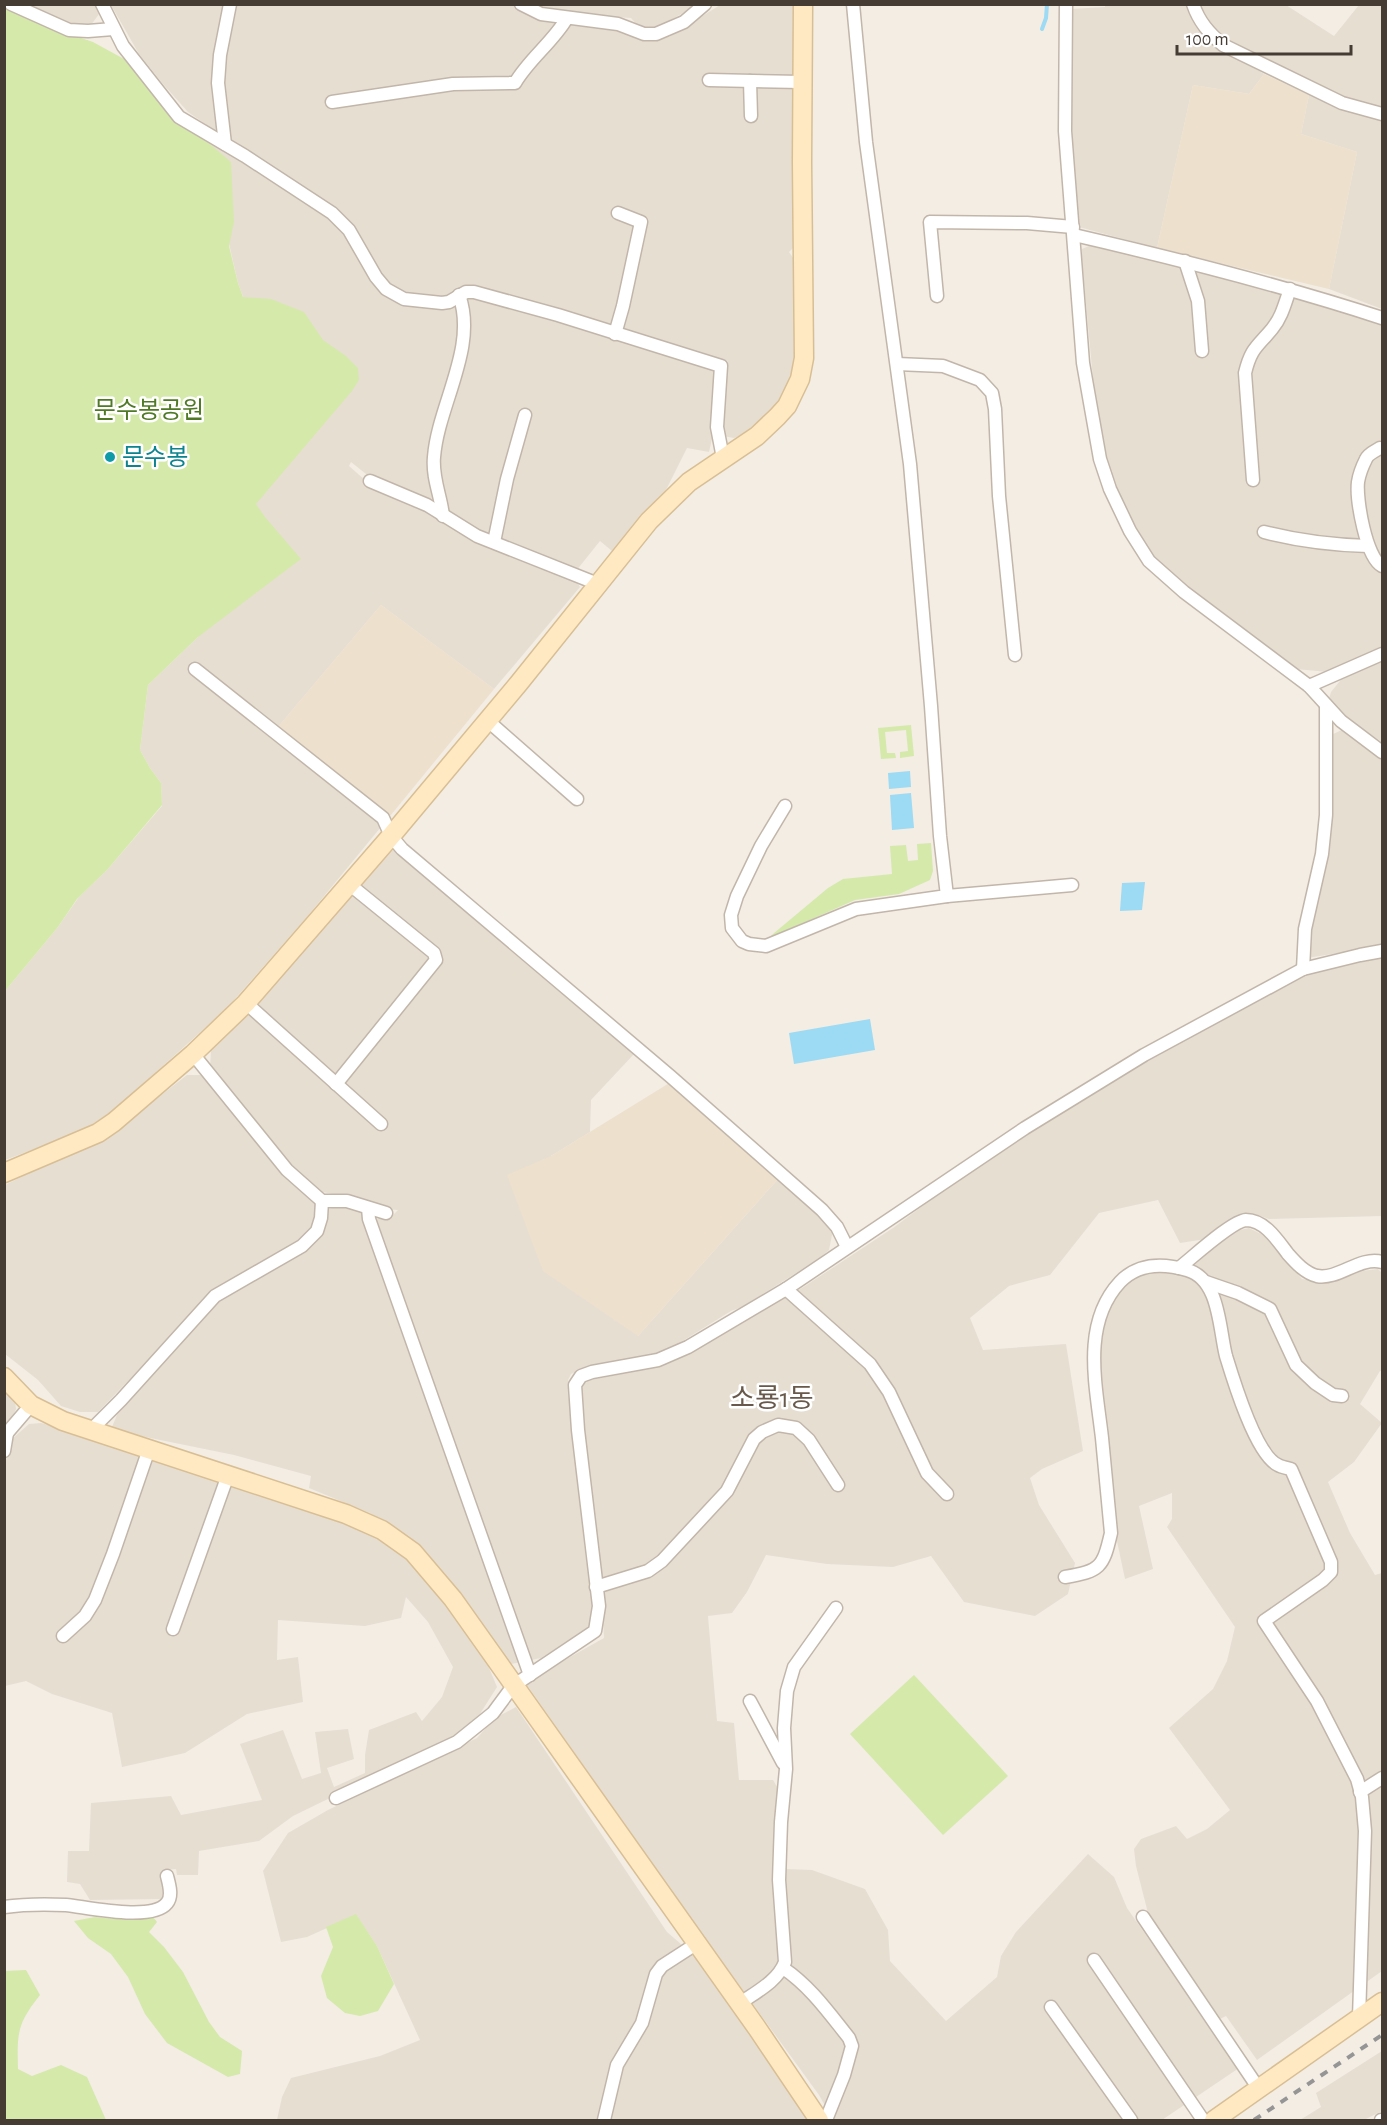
<svg xmlns="http://www.w3.org/2000/svg" width="1387" height="2125" font-family="'Alegreya Sans','Noto Sans KR',sans-serif">
<rect width="100%" height="100%" fill="#f3ede4"/>
<g fill="#e7ded2">
<polygon points="1105,4 1191,5 1225,50 1264,74 1249,94 1193,85 1157,248 1079,227 1070,103 1071,9 1105,7"/>
<polygon points="24,5 99,5 99,14 91,25 75,29"/>
<polygon points="111,5 514,5 549,18 560,24 618,29 643,38 669,37 720,5 797,5 798,243 789,252 796,262 797,355 784,393 759,428 734,438 723,436 722,407 728,361 495,293 446,299 399,293 383,278 354,228 188,112 163,84 139,54"/>
<polygon points="527,5 697,5 653,30 641,29 631,18 557,13"/>
<polygon points="1199,5 1286,5 1334,36 1359,5 1382,5 1382,110 1361,106 1222,40 1206,20"/>
<polygon points="1309,95 1320,97 1382,117 1382,309 1329,289 1357,152 1301,134"/>
<polygon points="207,139 328,215 350,239 371,277 411,305 466,294 714,368 716,373 712,439 709,452 687,448 664,494 612,551 600,541 576,571 495,541 371,478 351,462 349,466 365,480 577,582 580,587 494,689 381,605 278,727 390,816 306,918 226,1009 115,1109 82,1131 5,1160 5,991 58,927 79,897 108,869 162,806 161,783 150,768 140,750 148,685 198,637 255,505 245,302 238,283 206,142"/>
<polygon points="1091,245 1178,263 1382,324 1382,647 1328,672 1296,669 1287,664 1253,635 1187,589 1152,557 1126,512 1105,457 1095,400 1082,261 1082,249"/>
<polygon points="1382,661 1382,742 1344,716 1328,702 1331,692 1344,676"/>
<polygon points="1346,728 1382,756 1382,946 1307,958 1331,735"/>
<polygon points="394,849 634,1054 591,1100 590,1132 551,1156 638,1336 779,1178 806,1199 833,1230 829,1250 820,1258 742,1307 731,1311 668,1350 653,1357 579,1370 571,1374 568,1380 585,1551 592,1603 592,1626 541,1658 511,1664 493,1644 440,1569 414,1542 370,1513 309,1488 311,1476 234,1455 121,1432 112,1427 119,1410 211,1303 307,1249 329,1209 345,1204 362,1211 367,1221 392,1216 398,1210 385,1209 354,1198 317,1191 289,1165 210,1069 211,1049"/>
<polygon points="1382,955 1382,1216 1269,1219 1255,1214 1235,1220 1206,1239 1180,1243 1158,1200 1099,1213 1050,1275 1009,1286 970,1318 983,1350 1066,1344 1083,1451 1042,1469 1030,1478 1039,1505 1075,1563 1068,1594 1035,1616 964,1602 931,1556 893,1567 827,1564 766,1555 747,1592 732,1613 708,1616 717,1721 734,1723 739,1780 773,1780 788,1805 785,1869 812,1870 865,1889 888,1930 890,1961 946,2021 997,1977 1001,1956 1016,1932 1088,1854 1114,1877 1127,1908 1239,2068 1162,2120 833,2120 819,2095 699,1930 527,1685 563,1661 604,1638 601,1573 586,1460 581,1390 586,1381 642,1370 674,1359 802,1288 893,1228 980,1163 1110,1080 1213,1020 1297,979 1352,959"/>
<polygon points="187,1075 205,1075 285,1177 315,1200 318,1206 314,1223 303,1240 182,1325 98,1412 80,1412 61,1406 38,1380 5,1354 5,1185 93,1142 132,1118"/>
<polygon points="1249,1228 1267,1237 1302,1279 1321,1282 1354,1272 1378,1269 1382,1273 1382,1371 1380,1371 1360,1404 1382,1423 1354,1462 1328,1482 1350,1533 1375,1575 1382,1573 1382,1971 1257,2060 1226,2016 1218,2020 1150,1921 1136,1866 1134,1849 1141,1839 1176,1826 1187,1839 1207,1829 1230,1810 1169,1728 1213,1689 1227,1661 1235,1627 1167,1527 1172,1519 1172,1493 1139,1506 1153,1569 1125,1579 1115,1532 1113,1487 1099,1360 1102,1322 1119,1287 1147,1271 1180,1271 1194,1264 1207,1251 1236,1231"/>
<polygon points="5,1390 15,1402 16,1409 5,1435"/>
<polygon points="41,1423 84,1434 357,1526 398,1549 415,1560 481,1649 497,1687 478,1717 449,1740 293,1816 259,1841 199,1851 198,1875 177,1875 176,1869 163,1870 164,1899 90,1900 80,1884 67,1882 68,1851 89,1851 91,1803 171,1796 181,1815 262,1800 240,1744 283,1730 302,1779 321,1773 315,1732 348,1729 354,1759 327,1768 334,1787 365,1773 365,1755 369,1730 416,1712 422,1721 442,1697 453,1667 428,1622 406,1597 401,1618 365,1626 278,1620 277,1660 298,1657 303,1702 247,1714 185,1753 122,1767 112,1713 52,1694 26,1681 5,1686 5,1463 12,1439 29,1424"/>
<polygon points="516,1707 667,1932 696,1957 740,2018 810,2120 277,2120 282,2097 291,2078 380,2056 420,2040 377,1946 356,1915 307,1937 281,1942 263,1871 288,1833 328,1810 477,1738 495,1718"/>
<polygon points="1382,2051 1382,2111 1364,2120 1300,2120 1321,2107 1316,2093"/>
</g>
<g fill="#ede0cd">
<polygon points="1264,74 1309,95 1301,134 1357,152 1329,289 1157,248 1193,85 1249,94"/>
<polygon points="381,605 494,689 390,816 278,727"/>
<polygon points="671,1082 779,1178 638,1336 543,1271 507,1175 551,1156"/>
</g>
<g fill="#d5e9ab">
<polygon points="8,4 66,33 93,42 124,59 173,118 211,145 231,162 234,222 229,246 238,283 243,297 271,299 304,312 323,340 346,356 358,368 359,380 352,391 256,504 265,517 301,559 198,637 148,685 140,750 150,768 161,783 162,805 108,869 77,899 58,927 5,991 4,5"/>
<polygon points="911,725 914,756 900,758 900,752 908,751 906,730 885,732 887,753 895,753 896,758 881,759 878,728"/>
<polygon points="931,843 933,871 930,880 899,894 855,900 767,939 828,888 843,879 892,874 890,846 906,845 908,861 918,860 917,844"/>
<polygon points="914,1675 1008,1776 943,1835 850,1734"/>
<polygon points="356,1914 377,1946 394,1984 378,2011 360,2016 345,2013 327,1998 321,1976 333,1947 326,1927"/>
<polygon points="95,1917 114,1919 153,1917 157,1922 149,1932 164,1947 183,1972 209,2022 220,2037 242,2051 240,2074 228,2077 167,2043 145,2014 128,1977 111,1954 88,1938 74,1921"/>
<path d="M26 1970 40 1995C17 2024 17 2033 18 2069L32 2076 61 2065 87 2077 106 2120H5V1971Z"/>
</g>
<g fill="#9ddaf3">
<polygon points="910,771 911,787 889,789 888,773"/>
<polygon points="911,793 914,828 892,830 890,795"/>
<polygon points="1145,882 1142,910 1120,911 1122,883"/>
<polygon points="870,1019 875,1050 794,1064 789,1033"/>
</g>
<g fill="none" stroke-linecap="round" stroke-linejoin="round">
<polyline stroke="#9ddaf3" stroke-width="4" points="1042,29 1046,18 1047,4"/>
<g stroke="#c2b6aa" stroke-width="15">
<g id="street">
<polyline points="11,4 69,30 88,31 113,29"/>
<polyline points="102,4 123,46 179,117 245,156 332,213 349,230 376,277 386,289 404,299 442,303 449,302 466,292 474,292 558,315 721,366 717,427 723,458"/>
<polyline points="521,4 541,14 618,24 644,34 656,34 684,22 705,4"/>
<polyline points="1066,4 1065,131 1083,363 1100,459 1110,489 1130,531 1149,561 1184,592 1309,686 1341,721 1382,752"/>
<path d="M1193 4C1199 22 1209 33 1223 45L1342 103 1382 114"/>
<polyline points="709,80 801,82"/>
<polyline points="750,81 751,116"/>
<path d="M332 102 453 84 515 83C529 59 553 42 567 18"/>
<polyline points="225,144 218,83 220,55 230,4"/>
<path d="M1074 235C1178 259 1281 285 1382 318"/>
<polyline points="1185,261 1198,301 1202,351"/>
<polyline points="937,296 930,222 1027,223 1073,227"/>
<polyline points="615,334 623,306 641,222 618,213"/>
<polyline points="897,364 943,366 980,380 992,393 995,409 999,496 1015,655"/>
<path d="M1380 448C1375 451 1368 454 1366 459 1363 465 1359 475 1358 482 1356 499 1366 558 1382 566"/>
<path d="M1253 480 1245 373C1251 348 1257 347 1272 329 1282 317 1285 303 1290 289"/>
<polyline points="370,481 427,505 477,536 598,584"/>
<path d="M443 516C441 496 432 478 434 457 438 405 478 347 459 295"/>
<path d="M1264 532C1299 541 1332 545 1368 546"/>
<polyline points="494,542 507,479 525,415"/>
<polyline points="195,669 383,818 391,836 402,849 670,1076 822,1210 837,1227 847,1247"/>
<polyline points="1309,686 1382,654"/>
<polyline points="487,720 577,799"/>
<polyline points="785,806 761,846 737,896 731,915 732,928 742,941 749,944 766,946 856,909 947,896 940,836 931,706 910,464 866,142 853,4"/>
<polyline points="947,896 1072,885"/>
<polyline points="1303,969 1305,929 1322,854 1326,815 1326,705"/>
<polyline points="246,1003 381,1124"/>
<polyline points="193,1054 287,1170 322,1201 347,1201 386,1213"/>
<polyline points="336,1084 436,960 434,953 349,884"/>
<polyline points="368,1208 369,1219 530,1675"/>
<path d="M1179 1268C1193 1257 1232 1221 1246 1220 1265 1220 1278 1241 1288 1254 1296 1263 1305 1273 1317 1276 1339 1280 1359 1256 1382 1262"/>
<polyline points="1206,1282 1238,1293 1270,1309 1296,1365 1315,1383 1333,1395 1342,1396"/>
<polyline points="786,1289 870,1364 889,1392 927,1473 947,1494"/>
<polyline points="90,1431 121,1400 215,1296 302,1246 317,1231 321,1218 322,1201"/>
<polyline points="4,1433 7,1433 31,1405"/>
<polyline points="4,1451 7,1433"/>
<path d="M1065 1577C1100 1571 1103 1568 1111 1533 1108 1501 1105 1469 1102 1438 1096 1385 1081 1324 1120 1282 1138 1263 1163 1263 1187 1270 1220 1279 1219 1329 1226 1356 1233 1379 1256 1455 1278 1465 1281 1467 1287 1468 1291 1469L1331 1562V1572L1323 1580 1264 1621 1317 1701 1357 1779 1362 1797 1365 1831 1359 2018"/>
<polyline points="596,1587 648,1571 662,1561 727,1491 754,1439 762,1432 778,1425 796,1428 809,1440 838,1485"/>
<polyline points="173,1629 228,1475"/>
<polyline points="63,1636 85,1616 95,1600 113,1554 149,1449"/>
<polyline points="750,1701 783,1763"/>
<polyline points="1360,1792 1382,1778"/>
<polyline points="336,1798 457,1742 493,1713 513,1686 595,1631 599,1606 578,1430 575,1385 581,1376 592,1372 658,1360 688,1347 786,1289 1025,1128 1144,1055 1303,969 1360,955 1382,951"/>
<path d="M4 1907C25 1904 45 1904 66 1905 87 1907 152 1922 167 1903 173 1896 169 1884 167 1876"/>
<polyline points="1143,1917 1259,2089"/>
<polyline points="1094,1960 1203,2120"/>
<path d="M783 1968C810 1986 829 2013 849 2038L852 2046 844 2075 826 2120"/>
<path d="M739 2004C756 1992 778 1981 785 1962L779 1880 781 1822 786 1769 784 1728 787 1691 794 1667 836 1608"/>
<polyline points="1051,2007 1131,2120"/>
<polyline points="604,2120 617,2065 642,2023 656,1974 662,1966 696,1944"/>
<polyline points="1381,2120 1382,2120"/>
</g>
</g>
<g stroke="#d8be94" stroke-width="21">
<g id="secondary">
<polyline points="4,1173 98,1133 114,1122 193,1054 246,1003 391,836 519,683 649,521 689,482 757,436 777,417 787,406 800,379 804,358 802,162 803,4"/>
<polyline points="4,1377 31,1405 63,1421 346,1514 382,1530 413,1552 453,1599 757,2028 819,2120"/>
<polyline points="1214,2120 1382,2002"/>
</g>
</g>
<use href="#street" stroke="#fff" stroke-width="12"/>
<use href="#secondary" stroke="#ffe9c2" stroke-width="18"/>
<polyline stroke="#959595" stroke-width="4" stroke-dasharray="8 8" stroke-linecap="butt" points="1254,2120 1382,2035"/>
</g>
<circle fill="#0f9aa8" stroke="#fff" stroke-width="2" cx="110" cy="457" r="6"/>
<g text-anchor="middle" stroke-width="5" stroke-linejoin="round" paint-order="stroke">
<g font-size="24" fill="#4f7925" stroke="#fff">
<text x="149" y="418">문수봉공원</text>
</g>
<g font-size="24" fill="#0d838f" stroke="#fff" text-anchor="start">
<text x="122" y="465">문수봉</text>
</g>
<g font-size="27" fill="#69594b" stroke="#fff">
<text x="772" y="1407">소룡1동</text>
</g>
</g>
<rect width="1387" height="2125" fill="none" stroke="#453c34" stroke-width="12"/>
<path d="M1177 45v9h174v-9" fill="none" stroke="#453c34" stroke-width="3"/>
<text x="1186" y="45" font-size="18" fill="#453c34" stroke="#ffffff" stroke-width="4.5" paint-order="stroke">100 m</text>
</svg>
